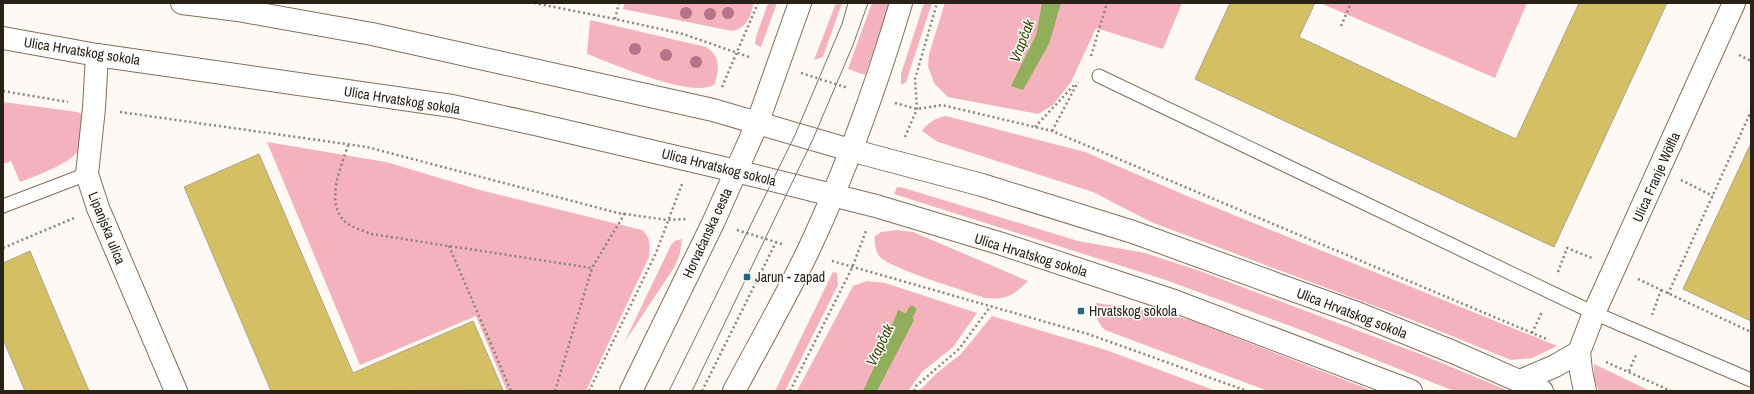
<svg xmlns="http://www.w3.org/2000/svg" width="1754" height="394" font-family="'Archivo Narrow',sans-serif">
<rect width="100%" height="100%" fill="#fef9f4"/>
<g fill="#f4b2bc">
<path d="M625 3H754C750 16 748 28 732 31L623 9Z"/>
<polygon points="768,3 777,3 761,47 755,44 756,37"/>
<polygon points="836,3 842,3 823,57 814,60"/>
<polygon points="872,3 890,3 865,75 848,69"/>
<polygon points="924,3 932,3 906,82 901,85 901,74"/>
<polygon points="945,3 1182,3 1163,49 1096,28 1071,82 1053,105 1038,114 948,97 934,83 928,66 929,54"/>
<polygon points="1320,3 1527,3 1495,78"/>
<path d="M590 20 706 47C721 57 719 68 715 84 694 100 612 63 587 54Z"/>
<path d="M3 102 77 112 85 116C83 127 83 142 77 152 70 163 34 177 20 182L11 161 3 164Z"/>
<path d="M946 116 1085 152 1187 196 1557 346 1532 358 1511 360 1415 321 1151 222 1093 192 938 142 922 131C929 122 935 118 946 116Z"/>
<path d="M267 142 386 162 480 190 642 230C651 238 650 245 649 257L586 391H507L476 316 360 365Z"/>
<polygon points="897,187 904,188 1078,241 1145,253 1200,271 1420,354 1509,391 1454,391 1304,331 1166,280 894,194"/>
<path d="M897 230 913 232 1028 281C1013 296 1006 300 985 298 966 291 892 269 880 257 876 253 874 242 875 236L881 232Z"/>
<polygon points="682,239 680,253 675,266 624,343 671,245 675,241"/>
<polygon points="833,272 837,273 838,285 785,391 775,391"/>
<polygon points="867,281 885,283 977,313 953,347 922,372 908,391 797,391 853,286"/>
<path d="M1096 303 1152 311 1190 320 1373 391H1268L1105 330C1097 323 1095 314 1096 303Z"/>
<polygon points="992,316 1106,350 1216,391 919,391 938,372 961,354"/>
<polygon points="1594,364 1650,391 1599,391 1594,380"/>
</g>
<g fill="#91ae5c">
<polygon points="1042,3 1061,3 1049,44 1023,90 1011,86 1036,35"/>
<polygon points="898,310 907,314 914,320 877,391 863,391 885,344"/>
</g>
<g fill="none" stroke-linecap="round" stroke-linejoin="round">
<polyline stroke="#91ae5c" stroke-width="8" points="904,326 912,310"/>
</g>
<g fill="#d5bf65" stroke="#aca586">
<polygon points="1230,3 1315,3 1299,37 1516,139 1579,3 1667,3 1554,247 1195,79"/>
<polygon points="1751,143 1751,321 1683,289"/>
<polygon points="259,154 353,373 473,321 503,390 271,391 184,187"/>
<polygon points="30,251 50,299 89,391 25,391 3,339 3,263"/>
</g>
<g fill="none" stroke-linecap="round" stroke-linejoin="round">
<g stroke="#846e58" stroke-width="15">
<g id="lane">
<polyline points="1099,76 1594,313 1751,380"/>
<polyline points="3,206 87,174"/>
</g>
</g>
<g stroke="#846e58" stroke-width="24">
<g id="street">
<polyline points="97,55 94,108 87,174 98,208 176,391"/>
<polyline points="1520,381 1555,366 1579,352"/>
<polyline points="1585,391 1581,371 1579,352 1594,313 1734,3"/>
</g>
</g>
<g stroke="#846e58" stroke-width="24">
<g id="secondary">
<polyline points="182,3 238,10 372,34 713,110 850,150 982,185 1133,232 1276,284 1354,312 1453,352 1542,391"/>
<polyline points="3,38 97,55 452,106 535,124 736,171 876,206 1002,244 1174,301 1411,391"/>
<polyline points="631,391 713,223 757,124 800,3"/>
<path d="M734 391C759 344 786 297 809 249 846 170 876 87 901 3"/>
</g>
</g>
<g stroke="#8a827b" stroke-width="2.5" stroke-dasharray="2 3" stroke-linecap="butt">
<polyline points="534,3 615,19 683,34 752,58"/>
<polyline points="615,19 619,3"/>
<polyline points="1341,26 1351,3"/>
<polyline points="1739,55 1751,61"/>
<polyline points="1091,56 1107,3"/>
<polyline points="801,73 848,88"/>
<polyline points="722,87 758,3"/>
<polyline points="3,91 68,102"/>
<polyline points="895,103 917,109 942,105 1052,131 1549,340"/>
<polyline points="120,112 367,147 618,213 667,220 686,219"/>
<polyline points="1035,127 1076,83"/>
<polyline points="1052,131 1078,82"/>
<polyline points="905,137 917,109 915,79 937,3"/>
<path d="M348 145C341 168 323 205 348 224 354 228 364 231 371 234L592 268"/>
<polyline points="1681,180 1713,196"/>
<polyline points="737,230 782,244"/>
<polyline points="449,246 511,391"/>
<polyline points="3,248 74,218"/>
<polyline points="832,261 1088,334 1247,391"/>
<polyline points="1558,272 1567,248 1592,258"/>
<polyline points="1638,279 1661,290 1652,315"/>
<polyline points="1661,290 1751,332"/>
<polyline points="1668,294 1751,111"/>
<polyline points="1532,333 1542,312"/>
<polyline points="1606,362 1671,391"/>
<polyline points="1629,371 1636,355"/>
<polyline points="555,391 592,268 625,213"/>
<polyline points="589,391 656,253 682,184"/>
<polyline points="702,391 776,242"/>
<polyline points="790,391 852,268 866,231"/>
<polyline points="914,391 916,386 959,349 990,307"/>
</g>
<use href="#lane" stroke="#fff" stroke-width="13"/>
<use href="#street" stroke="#fff" stroke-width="22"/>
<use href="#secondary" stroke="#fff" stroke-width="22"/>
<g stroke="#79726a" stroke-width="1">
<polyline points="669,391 795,135 842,24 848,3"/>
<polyline points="692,391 813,139 853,45 868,3"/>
</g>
</g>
<g fill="#b57489">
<circle cx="686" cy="13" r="6"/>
<circle cx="728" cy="13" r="6"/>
<circle cx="710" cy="14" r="6"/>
<circle cx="635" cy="49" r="6"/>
<circle cx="666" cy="55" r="6"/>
<circle cx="696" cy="62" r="6"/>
</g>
<g fill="#246b79" stroke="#fff" stroke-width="1.5">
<rect x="743" y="273" width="8" height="8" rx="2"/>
<rect x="1077" y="307" width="8" height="8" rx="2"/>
</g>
<g text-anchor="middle" stroke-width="3" stroke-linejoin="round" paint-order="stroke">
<g font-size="14" fill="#2a2117" stroke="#fff">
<text transform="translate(82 51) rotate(9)" y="5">Ulica Hrvatskog sokola</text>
<text transform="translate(402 100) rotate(9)" y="5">Ulica Hrvatskog sokola</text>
<text transform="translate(719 167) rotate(14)" y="5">Ulica Hrvatskog sokola</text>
<text transform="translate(1656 177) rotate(-66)" y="5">Ulica Franje Wölfla</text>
<text transform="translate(107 228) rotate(68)" y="5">Lipanjska ulica</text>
<text transform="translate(707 233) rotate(-65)" y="5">Horvaćanska cesta</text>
<text transform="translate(1031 255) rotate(17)" y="5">Ulica Hrvatskog sokola</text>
<text transform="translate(1352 313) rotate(21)" y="5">Ulica Hrvatskog sokola</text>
</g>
<g font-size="14" fill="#2a2117" stroke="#fff" text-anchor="start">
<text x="755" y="282">Jarun - zapad</text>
<text x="1089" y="316">Hrvatskog sokola</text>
</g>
<g font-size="15" font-style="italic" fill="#344608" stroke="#fff">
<text transform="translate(1022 41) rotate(-69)" y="5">Vrapčak</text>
<text transform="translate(880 345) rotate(-64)" y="5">Vrapčak</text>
</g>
</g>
<rect width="1754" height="394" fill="none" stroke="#2a2117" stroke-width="8"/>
</svg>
